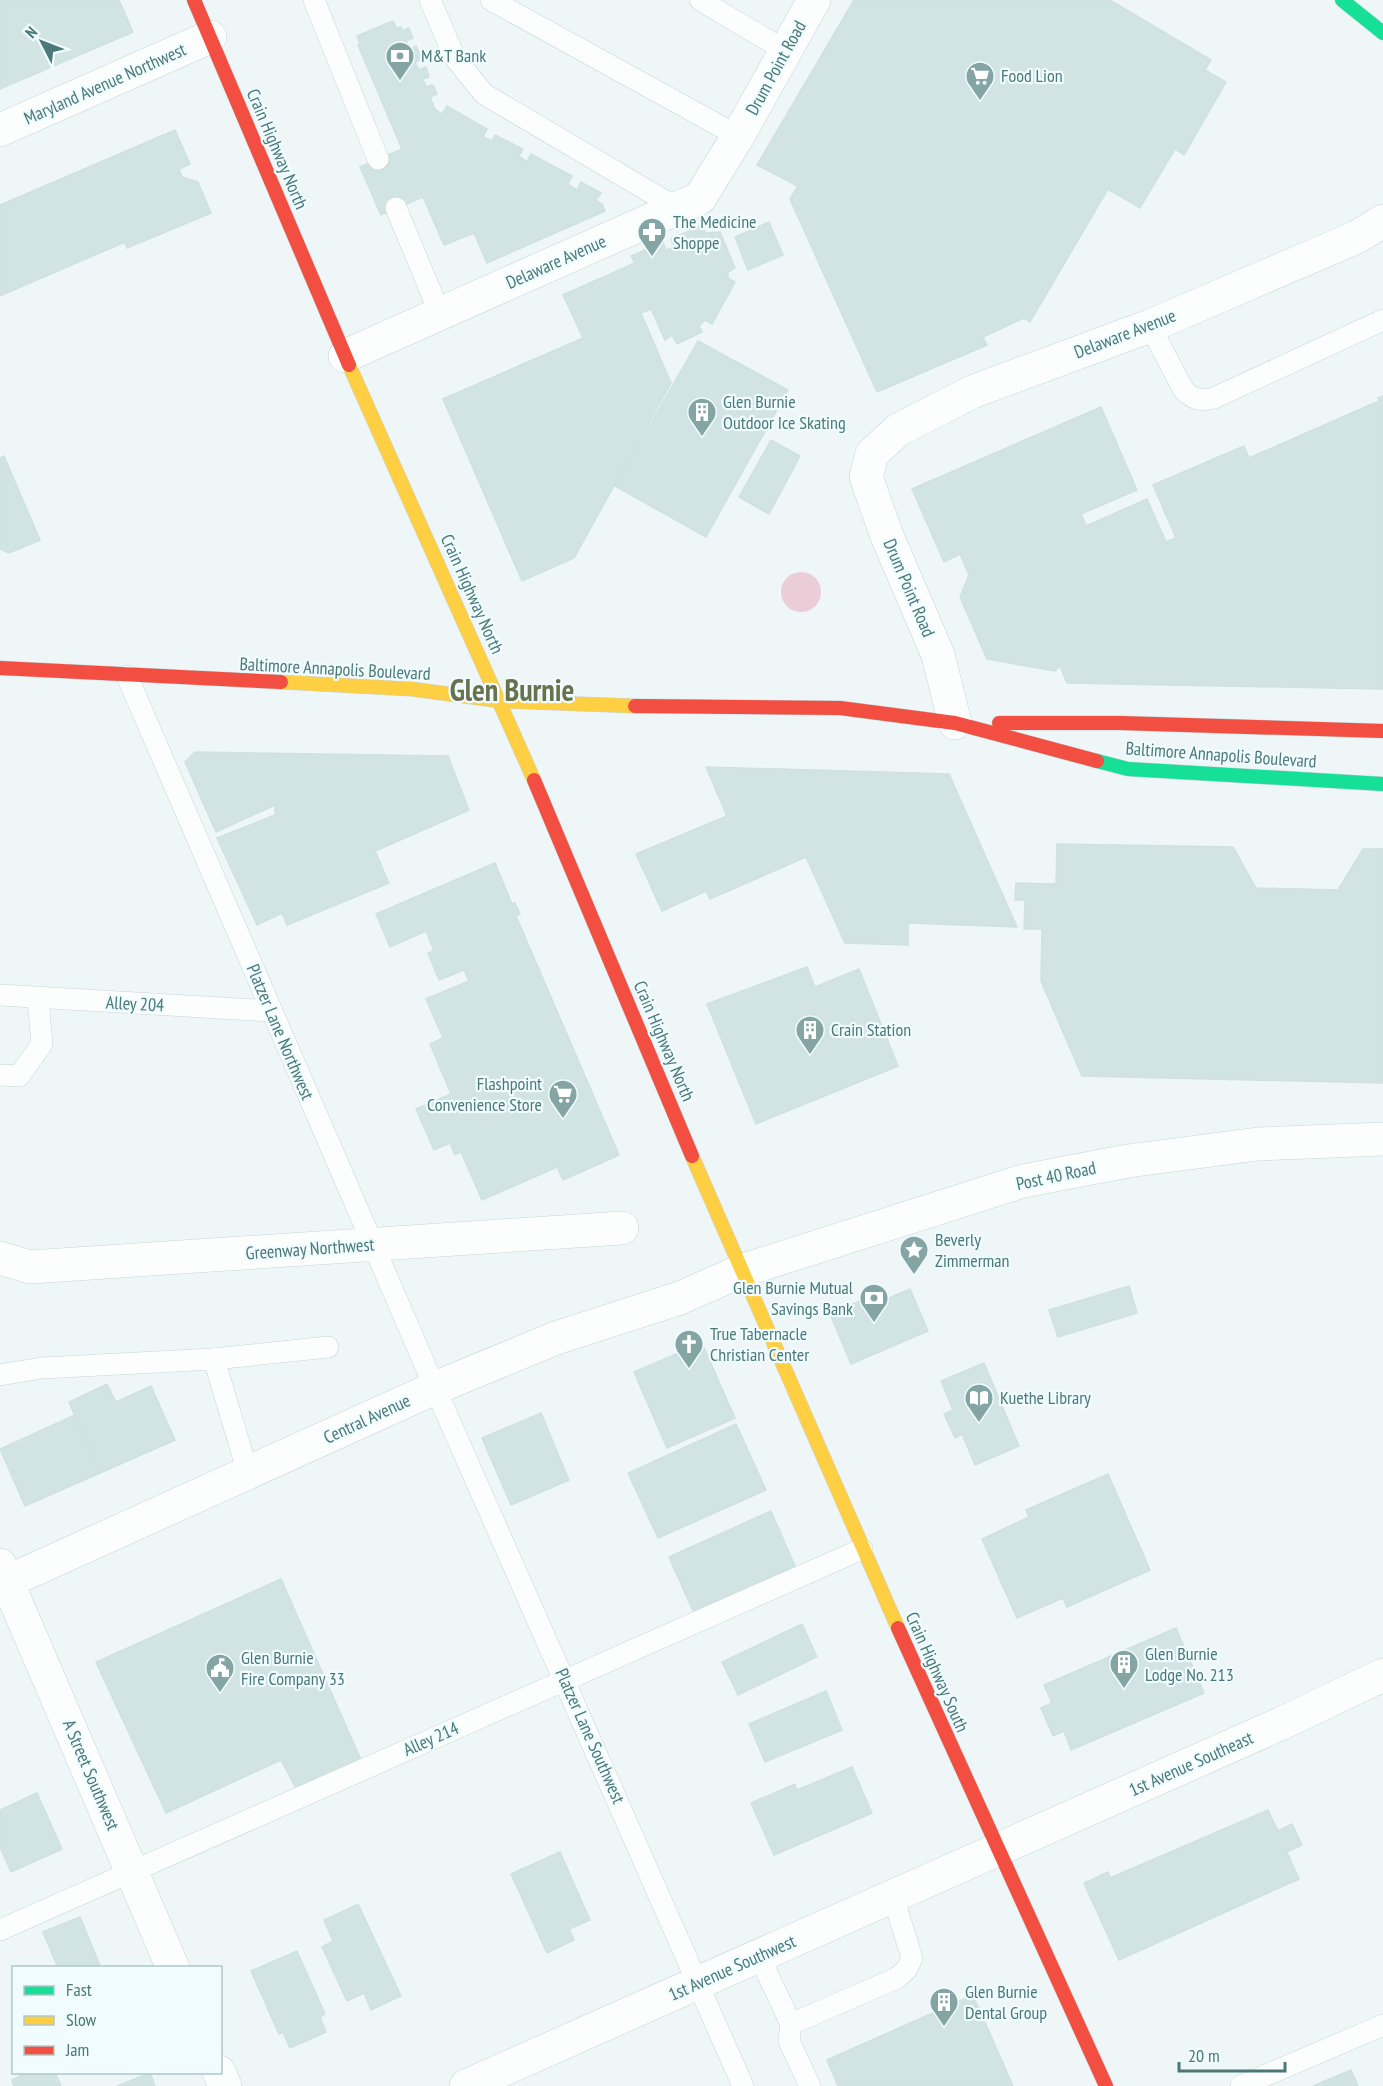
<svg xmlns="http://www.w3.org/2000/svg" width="1383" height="2086" font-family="'PT Sans Narrow',sans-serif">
<rect width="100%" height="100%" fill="#eef6f8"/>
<circle fill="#eacdd6" cx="801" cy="592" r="20"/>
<g fill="#d2e3e3" stroke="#cfe1e1" stroke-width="1.5">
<polygon points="0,0 119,0 133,32 0,89"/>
<polygon points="854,0 1110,0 1211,60 1205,70 1226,82 1184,155 1175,149 1140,208 1108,189 1030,322 1024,318 983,337 987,345 877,392 790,199 798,186 757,165"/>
<polygon points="393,21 397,28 401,27 402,31 409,28 413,38 406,41 410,49 416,46 422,59 415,62 419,70 426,67 429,77 423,79 426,87 433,85 437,94 430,97 435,109 442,114 447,106 487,129 483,137 492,141 495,135 523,149 519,156 527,162 531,154 572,176 568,184 577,190 581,182 601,193 596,200 602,204 605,211 487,263 474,233 444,245 423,197 381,215 360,167 402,149 358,45 360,44 357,36"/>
<polygon points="175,130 190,164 179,169 182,177 198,182 211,213 127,248 125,242 0,296 0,205"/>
<polygon points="769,222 783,255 748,270 735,237"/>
<polygon points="703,225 705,233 720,232 735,268 728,272 728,278 735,282 712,324 705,320 699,326 702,332 677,344 672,335 665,340 651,309 641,313 671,383 574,558 522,581 443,399 583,338 563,295 635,263 631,256 663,242 666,250 674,247 671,239"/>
<polygon points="698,341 788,390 706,537 615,486"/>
<polygon points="1383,396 1383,689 1067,683 1060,666 1055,671 987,659 960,597 969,575 960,554 944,562 912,489 1101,407 1137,490 1081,514 1086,526 1147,499 1166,542 1176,538 1153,485 1244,446 1249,458 1379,401 1378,398"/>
<polygon points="771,440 800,456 769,514 739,497"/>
<polygon points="4,456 40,540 9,553 0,549 0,458"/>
<polygon points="195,752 448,756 469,810 375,851 389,883 287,925 282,913 257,925 217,838 275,815 275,805 216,832 185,762"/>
<polygon points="706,767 949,774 1017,927 908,923 908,945 845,943 806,857 710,899 706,891 662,911 636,854 727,816"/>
<polygon points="1057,844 1233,847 1256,888 1338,890 1363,849 1383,849 1383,1083 1082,1076 1041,981 1042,929 1024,929 1025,900 1015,900 1016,883 1056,884"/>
<polygon points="495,863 512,904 515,903 520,914 516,916 619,1155 563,1180 557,1167 482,1200 461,1152 455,1155 450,1143 434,1150 416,1109 451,1094 430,1044 443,1038 426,999 469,981 464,970 439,980 428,953 434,951 426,931 390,947 376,914"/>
<polygon points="807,967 815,987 859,969 898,1066 756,1124 707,1004"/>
<polygon points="1129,1286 1137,1313 1058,1337 1049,1310"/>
<polygon points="910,1289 928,1331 851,1364 830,1314 876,1294 880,1302"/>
<polygon points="702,1343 735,1418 667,1448 634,1372"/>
<polygon points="984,1363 1019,1446 975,1465 962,1434 955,1438 944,1414 953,1410 941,1381"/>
<polygon points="107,1384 116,1402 151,1386 175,1440 100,1473 69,1402"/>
<polygon points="541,1413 569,1480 511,1505 482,1438"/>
<polygon points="75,1415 100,1473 25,1506 0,1449"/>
<polygon points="736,1424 766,1490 658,1538 628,1473"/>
<polygon points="1108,1474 1150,1570 1067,1607 1063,1598 1017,1618 982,1539 1029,1517 1026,1510"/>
<polygon points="771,1511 795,1566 693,1611 669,1557"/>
<polygon points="281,1579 362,1762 297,1790 281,1760 166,1813 96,1662"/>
<polygon points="802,1624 817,1657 738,1695 722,1662"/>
<polygon points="1176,1628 1204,1693 1071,1750 1064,1731 1053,1736 1041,1708 1052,1703 1044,1685"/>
<polygon points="826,1691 842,1730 765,1762 749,1724"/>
<polygon points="852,1767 872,1813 774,1855 751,1803 795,1784 797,1790"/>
<polygon points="37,1793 62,1849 11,1872 0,1847 0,1810"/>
<polygon points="1268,1810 1278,1831 1292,1824 1302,1845 1287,1852 1299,1879 1119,1960 1084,1883 1108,1872 1110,1878"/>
<polygon points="560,1852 590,1920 569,1929 574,1940 547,1953 511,1874"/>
<polygon points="358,1904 401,1996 371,2010 364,1993 347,2001 322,1947 333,1941 324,1920"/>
<polygon points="80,1917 101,1968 58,1968 43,1932"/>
<polygon points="297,1951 325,2014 320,2017 326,2032 290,2048 283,2032 279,2034 251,1971"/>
<polygon points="973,1995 1013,2086 838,2086 827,2060"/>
<polygon points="1351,2070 1358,2086 1313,2086"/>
<polygon points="27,2072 55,2072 61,2086 14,2086 12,2080"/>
<polygon points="150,2073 155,2086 117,2086"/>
</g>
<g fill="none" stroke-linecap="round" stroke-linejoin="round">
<g stroke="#c9d5d6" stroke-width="22">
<g id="lane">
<polyline points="314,0 378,159"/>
<polyline points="430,0 455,58 484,94 677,208"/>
<polyline points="491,0 738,136"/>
<polyline points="700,0 786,51"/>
<polyline points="396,208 440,314"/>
<path d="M1150 326 1183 389C1193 400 1200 401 1214 398L1383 320"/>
<polyline points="127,676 435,1388 743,2086"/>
<polyline points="0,995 271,1011"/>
<polyline points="0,1075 19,1076 42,1044 38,999"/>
<polyline points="0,1375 42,1368 214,1359"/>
<polyline points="248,1473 214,1359 328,1347"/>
<polyline points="0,1930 862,1549"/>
<polyline points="759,1956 791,2024 789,2041 810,2086"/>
<polyline points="791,2024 897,1978 907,1969 912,1958 893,1897"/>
<polyline points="1241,2086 1383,2025"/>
</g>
</g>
<g stroke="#c9d5d6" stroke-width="34">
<g id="street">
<polyline points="0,130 210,37"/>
<polyline points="345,356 700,198 738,136 814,0"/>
<polyline points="955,723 938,655 887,536 866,477 872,454 898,430 972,392 1150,326 1357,237 1383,221"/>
<polyline points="0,1258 30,1267 622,1228"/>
<polyline points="0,1565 173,1968"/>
<polyline points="0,1585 435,1388 556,1338 680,1298 741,1271 1023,1181 1128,1161 1258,1144 1383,1139"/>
<polyline points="219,2072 225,2086"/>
<polyline points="466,2086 1280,1724 1383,1675"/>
</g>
</g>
<g stroke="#c7d4d5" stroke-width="15">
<g id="fast">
<polyline points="1342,0 1383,33"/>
<polyline points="1097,761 1128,769 1383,784"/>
</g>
</g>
<g stroke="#c7d4d5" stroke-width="15">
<g id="slow">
<polyline points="349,365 534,780"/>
<polyline points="281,682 411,689 501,701 635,706"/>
<polyline points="692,1156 898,1628"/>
</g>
</g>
<g stroke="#c7d4d5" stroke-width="15">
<g id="jam">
<polyline points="194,0 349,365"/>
<polyline points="0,668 281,682"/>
<polyline points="635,706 840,708 955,723 1097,761"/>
<polyline points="999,723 1120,723 1383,731"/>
<polyline points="534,780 692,1156"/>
<polyline points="898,1628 1106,2086"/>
</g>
</g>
<use href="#lane" stroke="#fcfefe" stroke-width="21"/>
<use href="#street" stroke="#fcfefe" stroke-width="33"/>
<use href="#fast" stroke="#16e098" stroke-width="14"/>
<use href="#slow" stroke="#ffcf43" stroke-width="14"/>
<use href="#jam" stroke="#f24e42" stroke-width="14"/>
</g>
<defs>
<g id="bank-pin" transform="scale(1.5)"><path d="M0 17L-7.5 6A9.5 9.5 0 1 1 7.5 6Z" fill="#84a5a4" stroke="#f0fcff"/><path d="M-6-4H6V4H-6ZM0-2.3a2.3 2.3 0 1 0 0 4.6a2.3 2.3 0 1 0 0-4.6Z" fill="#fff"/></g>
<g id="supermarket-pin" transform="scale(1.5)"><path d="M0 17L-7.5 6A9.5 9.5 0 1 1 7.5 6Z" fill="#84a5a4" stroke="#f0fcff"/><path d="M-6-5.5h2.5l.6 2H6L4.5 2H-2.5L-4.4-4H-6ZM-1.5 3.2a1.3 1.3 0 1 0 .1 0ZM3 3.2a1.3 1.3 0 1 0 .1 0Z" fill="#fff"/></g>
<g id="pharmacy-pin" transform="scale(1.5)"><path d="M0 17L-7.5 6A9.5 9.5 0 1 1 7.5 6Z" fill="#84a5a4" stroke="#f0fcff"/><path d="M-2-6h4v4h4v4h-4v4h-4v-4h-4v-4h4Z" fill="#fff"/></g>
<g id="building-pin" transform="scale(1.5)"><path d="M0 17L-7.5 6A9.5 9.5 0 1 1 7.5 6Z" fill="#84a5a4" stroke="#f0fcff"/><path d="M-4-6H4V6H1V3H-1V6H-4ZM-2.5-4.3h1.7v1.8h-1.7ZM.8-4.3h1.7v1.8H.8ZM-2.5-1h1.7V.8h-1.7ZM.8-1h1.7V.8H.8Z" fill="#fff"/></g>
<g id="sight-pin" transform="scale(1.5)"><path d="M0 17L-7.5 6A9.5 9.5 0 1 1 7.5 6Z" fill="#84a5a4" stroke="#f0fcff"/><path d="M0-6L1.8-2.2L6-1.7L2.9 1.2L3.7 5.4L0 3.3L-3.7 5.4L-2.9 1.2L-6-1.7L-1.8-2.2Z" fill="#fff"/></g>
<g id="church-pin" transform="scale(1.5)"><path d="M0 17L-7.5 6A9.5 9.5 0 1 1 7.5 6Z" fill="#84a5a4" stroke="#f0fcff"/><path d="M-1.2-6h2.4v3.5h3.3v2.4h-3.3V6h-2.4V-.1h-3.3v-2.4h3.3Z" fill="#fff"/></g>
<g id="library-pin" transform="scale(1.5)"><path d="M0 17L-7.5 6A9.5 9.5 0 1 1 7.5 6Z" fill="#84a5a4" stroke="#f0fcff"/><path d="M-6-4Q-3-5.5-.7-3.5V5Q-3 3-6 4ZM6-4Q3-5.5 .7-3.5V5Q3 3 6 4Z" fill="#fff"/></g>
<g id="civic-pin" transform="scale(1.5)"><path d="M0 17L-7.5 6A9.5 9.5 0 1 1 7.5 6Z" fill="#84a5a4" stroke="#f0fcff"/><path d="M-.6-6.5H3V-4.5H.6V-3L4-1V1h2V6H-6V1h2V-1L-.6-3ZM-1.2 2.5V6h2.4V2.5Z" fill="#fff"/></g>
</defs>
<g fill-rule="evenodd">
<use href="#bank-pin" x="400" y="56"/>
<use href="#supermarket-pin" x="980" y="76"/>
<use href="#pharmacy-pin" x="652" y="232"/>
<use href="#building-pin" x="702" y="412"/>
<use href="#building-pin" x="810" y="1030"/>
<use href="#supermarket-pin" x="563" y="1094"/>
<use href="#sight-pin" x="914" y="1250"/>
<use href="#bank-pin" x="874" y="1298"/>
<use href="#church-pin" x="689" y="1344"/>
<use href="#library-pin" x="979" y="1398"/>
<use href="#building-pin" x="1124" y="1664"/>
<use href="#civic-pin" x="220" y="1668"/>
<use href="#building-pin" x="944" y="2002"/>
</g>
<g text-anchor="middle" stroke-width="4.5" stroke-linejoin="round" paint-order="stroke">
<g font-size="18" fill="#4b7977" stroke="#f0fcff" text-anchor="start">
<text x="421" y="62">M&amp;T Bank</text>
<text x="1001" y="82">Food Lion</text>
<text x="673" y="228">The Medicine<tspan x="673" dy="21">Shoppe</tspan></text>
<text x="723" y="408">Glen Burnie<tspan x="723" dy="21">Outdoor Ice Skating</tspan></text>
<text x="831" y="1036">Crain Station</text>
<text x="542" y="1090" text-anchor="end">Flashpoint<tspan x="542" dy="21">Convenience Store</tspan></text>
<text x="935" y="1246">Beverly<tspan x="935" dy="21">Zimmerman</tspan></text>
<text x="853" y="1294" text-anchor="end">Glen Burnie Mutual<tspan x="853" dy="21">Savings Bank</tspan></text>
<text x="710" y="1340">True Tabernacle<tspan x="710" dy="21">Christian Center</tspan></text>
<text x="1000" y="1404">Kuethe Library</text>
<text x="1145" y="1660">Glen Burnie<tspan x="1145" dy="21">Lodge No. 213</tspan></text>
<text x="241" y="1664">Glen Burnie<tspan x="241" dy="21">Fire Company 33</tspan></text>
<text x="965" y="1998">Glen Burnie<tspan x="965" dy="21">Dental Group</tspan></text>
</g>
<g font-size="18" fill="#4b7977" stroke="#f0fcff">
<text transform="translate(776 68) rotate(-61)" y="6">Drum Point Road</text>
<text transform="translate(105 84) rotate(-24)" y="6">Maryland Avenue Northwest</text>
<text transform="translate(277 149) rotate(67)" y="6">Crain Highway North</text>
<text transform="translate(556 262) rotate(-24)" y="6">Delaware Avenue</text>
<text transform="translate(1125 334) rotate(-21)" y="6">Delaware Avenue</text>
<text transform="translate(909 588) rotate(67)" y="6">Drum Point Road</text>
<text transform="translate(472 594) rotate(66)" y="6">Crain Highway North</text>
<text transform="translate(335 669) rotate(3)" y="6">Baltimore Annapolis Boulevard</text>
<text transform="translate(1221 755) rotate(4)" y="6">Baltimore Annapolis Boulevard</text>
<text transform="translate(135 1004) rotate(3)" y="6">Alley 204</text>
<text transform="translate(280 1032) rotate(67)" y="6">Platzer Lane Northwest</text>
<text transform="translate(664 1041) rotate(67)" y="6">Crain Highway North</text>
<text transform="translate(1056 1176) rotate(-12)" y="6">Post 40 Road</text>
<text transform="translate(310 1249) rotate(-4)" y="6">Greenway Northwest</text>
<text transform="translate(367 1419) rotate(-25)" y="6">Central Avenue</text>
<text transform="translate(937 1672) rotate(66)" y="6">Crain Highway South</text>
<text transform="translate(590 1736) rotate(66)" y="6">Platzer Lane Southwest</text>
<text transform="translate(431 1739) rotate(-24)" y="6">Alley 214</text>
<text transform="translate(1191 1764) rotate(-24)" y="6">1st Avenue Southeast</text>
<text transform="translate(91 1775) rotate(67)" y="6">A Street Southwest</text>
<text transform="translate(732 1968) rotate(-24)" y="6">1st Avenue Southwest</text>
</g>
<g font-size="30" font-weight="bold" fill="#68724d" stroke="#f0fcff">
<text x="512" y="701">Glen Burnie</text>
</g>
</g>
<rect x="12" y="1966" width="210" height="108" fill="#f0fcff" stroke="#aec8c9" stroke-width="1.5"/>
<rect x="24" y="1986" width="30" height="9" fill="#16e098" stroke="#aec8c9" stroke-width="1.5"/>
<text x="66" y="1996" font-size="18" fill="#4b7977">Fast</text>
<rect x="24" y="2016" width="30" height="9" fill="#ffcf43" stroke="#aec8c9" stroke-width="1.5"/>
<text x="66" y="2026" font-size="18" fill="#4b7977">Slow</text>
<rect x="24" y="2046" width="30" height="9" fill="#f24e42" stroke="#aec8c9" stroke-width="1.5"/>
<text x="66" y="2056" font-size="18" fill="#4b7977">Jam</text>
<g transform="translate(42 42) rotate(312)" stroke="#f0fcff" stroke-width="4.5" paint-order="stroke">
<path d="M0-4.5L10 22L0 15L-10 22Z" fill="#4b7977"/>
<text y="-9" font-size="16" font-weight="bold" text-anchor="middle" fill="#4b7977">N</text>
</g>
<path d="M1179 2062v9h106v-9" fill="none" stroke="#4b7977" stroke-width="3"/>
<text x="1188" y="2062" font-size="18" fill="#4b7977" stroke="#f0fcff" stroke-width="4.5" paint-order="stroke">20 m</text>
</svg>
